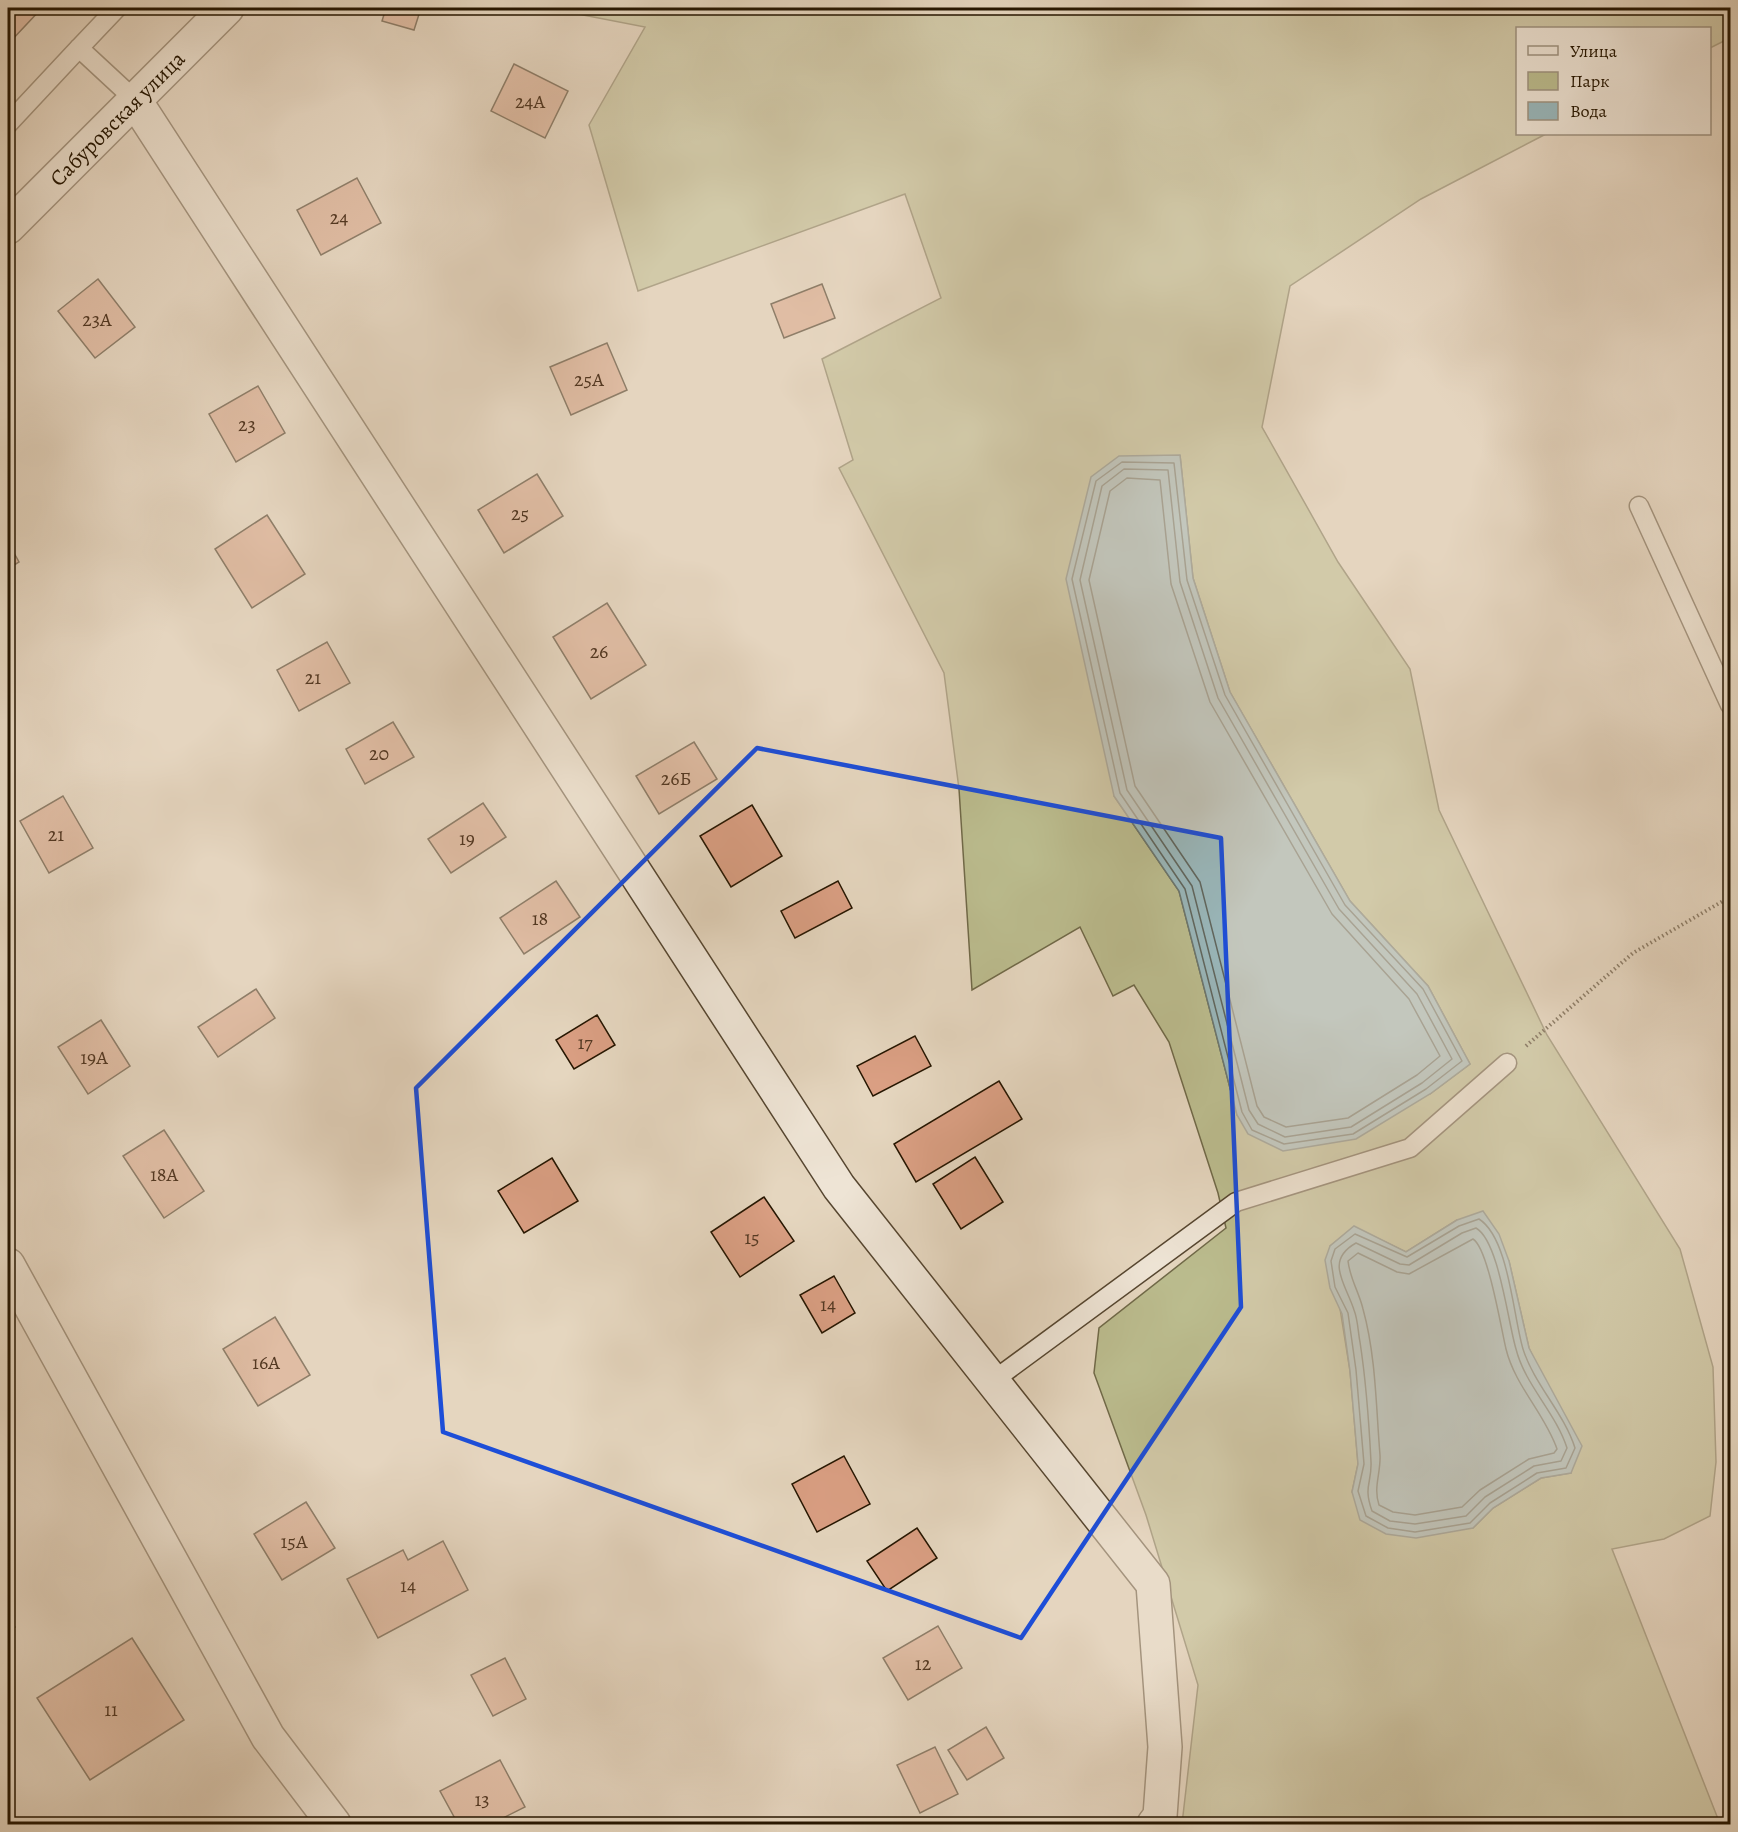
<svg xmlns="http://www.w3.org/2000/svg" width="1738" height="1832" font-family="Alegreya,serif">
<rect width="100%" height="100%" fill="#e5d6bf"/>
<filter id="stains"><feTurbulence type="fractalNoise" baseFrequency=".00333" numOctaves="4"/><feColorMatrix values="0 0 0 0 .2 0 0 0 0 .09 0 0 0 0 .02 0 0 0 .5 -.17"/></filter>
<radialGradient id="worn" r=".72"><stop offset=".6" stop-color="#630" stop-opacity="0"/><stop offset="1" stop-color="#630" stop-opacity=".3"/></radialGradient>
<path fill="#bbbc8e" stroke="#706948" stroke-width="1.5" fill-rule="evenodd" d="M547 8H1730V38L1710 48V28H1518V134H1546L1421 199 1290 286 1262 427 1338 562 1410 669 1439 810 1547 1035 1680 1249 1713 1367 1716 1462 1710 1516 1664 1539 1612 1549 1720 1824H1182L1198 1685 1146 1515 1094 1373 1099 1328 1226 1228 1218 1193 1169 1042 1134 985 1113 996 1080 927 972 990 959 789 944 673 839 468 853 460 822 359 941 298 905 194 638 291 589 125 645 27ZM1180 455 1193 578 1230 692 1350 901 1428 986 1470 1064 1430 1094 1237 1115 1179 891 1114 796ZM1457 1220 1509 1261 1529 1348 1540 1373 1571 1473 1541 1478 1493 1508 1473 1528 1352 1492 1358 1464 1350 1371 1330 1246 1354 1227 1406 1252Z"/>
<g fill="#99b7bb" stroke="#6b7771" stroke-width="1.5">
<polygon points="1180,455 1193,578 1230,692 1350,901 1428,986 1470,1064 1430,1094 1356,1139 1283,1151 1248,1134 1237,1115 1179,891 1114,796 1066,579 1091,477 1119,456"/>
<polygon points="1483,1211 1499,1234 1509,1261 1529,1348 1582,1446 1571,1473 1541,1478 1493,1508 1473,1528 1416,1538 1386,1534 1360,1520 1352,1492 1358,1464 1350,1371 1342,1314 1330,1288 1325,1260 1330,1246 1354,1226 1406,1252 1457,1220"/>
</g>
<g fill="none" stroke-linecap="round" stroke-linejoin="round">
<g stroke="#60665e" stroke-width="1.5">
<polygon points="1122,462 1174,463 1187,580 1225,695 1345,905 1423,989 1462,1061 1426,1089 1353,1134 1284,1144 1252,1130 1242,1112 1185,889 1120,793 1072,579 1096,481"/>
<polygon points="1124,469 1168,470 1180,582 1218,698 1339,909 1417,994 1452,1059 1422,1083 1351,1127 1285,1137 1258,1124 1249,1110 1192,886 1127,790 1080,580 1102,486"/>
<polygon points="1127,478 1160,480 1171,584 1210,702 1332,914 1409,999 1440,1056 1417,1075 1348,1118 1286,1127 1264,1117 1257,1106 1200,882 1135,786 1089,580 1110,491"/>
<path d="M1479 1219C1509 1238 1513 1316 1523 1349 1534 1384 1564 1413 1575 1448L1566 1468 1537 1473 1490 1503 1470 1523 1415 1532 1388 1528 1366 1516 1358 1491 1364 1464 1356 1370 1348 1313 1335 1287 1331 1261 1335 1249 1355 1234 1407 1257 1459 1226Z"/>
<path d="M1476 1228C1499 1241 1508 1323 1516 1349 1525 1385 1556 1413 1567 1448L1561 1461 1534 1466 1485 1497 1466 1516 1415 1524 1390 1521 1372 1511C1363 1486 1372 1483 1371 1462 1369 1422 1366 1381 1360 1342 1358 1332 1358 1320 1354 1310 1346 1284 1324 1261 1356 1243L1400 1264 1409 1265 1462 1233Z"/>
<path d="M1473 1239C1488 1248 1501 1328 1506 1349 1515 1386 1545 1414 1557 1449L1554 1453 1529 1459 1480 1490 1462 1507 1415 1515 1393 1512 1379 1505C1373 1487 1381 1473 1380 1455 1376 1407 1376 1356 1363 1309 1359 1292 1350 1279 1348 1261L1358 1253 1397 1272 1409 1274Z"/>
</g>
</g>
<g fill="#da9f83" stroke="#261601" stroke-width="1.5">
<polygon points="8,8 42,8 8,44"/>
<polygon points="386,8 421,8 414,30 382,21"/>
<polygon points="514,64 568,91 545,138 491,111"/>
<polygon points="357,178 381,223 321,255 297,210"/>
<polygon points="98,279 135,327 95,358 58,311"/>
<polygon points="822,284 835,318 784,338 771,304"/>
<polygon points="607,343 627,390 571,415 550,367"/>
<polygon points="258,386 285,433 236,462 209,414"/>
<polygon points="537,474 563,516 504,553 478,510"/>
<polygon points="267,515 305,574 252,608 215,549"/>
<polygon points="8,542 19,562 8,569"/>
<polygon points="607,603 646,665 591,699 553,637"/>
<polygon points="327,642 350,683 299,711 277,670"/>
<polygon points="393,722 414,757 365,784 346,749"/>
<polygon points="694,742 717,779 659,814 636,776"/>
<polygon points="63,796 93,848 49,873 20,821"/>
<polygon points="483,803 506,837 451,873 428,839"/>
<polygon points="752,805 782,856 731,887 700,836"/>
<polygon points="556,881 580,917 524,954 500,918"/>
<polygon points="838,881 852,908 795,938 781,911"/>
<polygon points="256,989 275,1018 218,1057 198,1027"/>
<polygon points="597,1015 615,1045 574,1069 556,1040"/>
<polygon points="101,1020 130,1066 88,1094 58,1047"/>
<polygon points="915,1036 931,1066 873,1096 857,1066"/>
<polygon points="999,1081 1022,1119 916,1182 894,1144"/>
<polygon points="164,1130 204,1191 164,1218 123,1156"/>
<polygon points="975,1157 1003,1202 961,1229 933,1184"/>
<polygon points="552,1158 578,1201 524,1233 498,1191"/>
<polygon points="764,1197 794,1241 740,1277 711,1232"/>
<polygon points="834,1276 855,1313 822,1333 800,1295"/>
<polygon points="275,1317 310,1375 258,1406 223,1349"/>
<polygon points="844,1456 870,1504 817,1532 792,1484"/>
<polygon points="306,1502 335,1548 282,1580 254,1534"/>
<polygon points="917,1528 937,1558 887,1591 867,1561"/>
<polygon points="443,1541 468,1590 378,1638 347,1579 403,1550 408,1560"/>
<polygon points="8,1616 15,1627 8,1632"/>
<polygon points="938,1626 962,1668 908,1700 883,1658"/>
<polygon points="132,1638 184,1720 90,1780 37,1698"/>
<polygon points="505,1658 526,1699 493,1716 471,1675"/>
<polygon points="986,1727 1004,1758 967,1780 948,1750"/>
<polygon points="935,1747 958,1794 920,1813 897,1765"/>
<polygon points="500,1760 525,1807 491,1824 458,1824 440,1791"/>
</g>
<g fill="none" stroke-linecap="round" stroke-linejoin="round">
<g stroke="#564630" stroke-width="21">
<g id="service">
<polyline points="79,48 117,8"/>
<polyline points="8,124 79,48 134,99"/>
<polyline points="1639,506 1730,705"/>
<polyline points="994,1380 1236,1202 1410,1148 1507,1063"/>
</g>
</g>
<g stroke="#564630" stroke-width="36">
<g id="minor">
<polyline points="134,99 839,1187 1153,1584 1165,1747 1160,1816 1154,1824"/>
<polyline points="8,1265 268,1737 334,1824"/>
</g>
</g>
<g stroke="#564630" stroke-width="36">
<g id="tertiary">
<path id="s1" d="M8 227 227 8"/>
</g>
</g>
<polyline stroke="#261601" stroke-width="4" stroke-dasharray="1.5 3" stroke-linecap="butt" points="1526,1046 1633,953 1730,897"/>
<use href="#service" stroke="#eee4d5" stroke-width="18"/>
<use href="#minor" stroke="#eee4d5" stroke-width="33"/>
<use href="#tertiary" stroke="#eee4d5" stroke-width="33"/>
</g>
<path d="M0 0H1738V1832H0ZM757 748 1221 838 1241 1307 1021 1638 443 1432 416 1088Z" fill="#e5d6bf" fill-opacity=".55" fill-rule="evenodd"/>
<path fill="none" stroke="#1d4ed8" stroke-width="4.5" stroke-linejoin="round" d="M757 748 1221 838 1241 1307 1021 1638 443 1432 416 1088Z"/>
<g text-anchor="middle" stroke-width="4.5" stroke-linejoin="round" paint-order="stroke">
<g font-size="20" fill="#533822">
<text x="530" y="108">24А</text>
<text x="339" y="224">24</text>
<text x="97" y="326">23А</text>
<text x="589" y="386">25А</text>
<text x="247" y="431">23</text>
<text x="520" y="520">25</text>
<text x="599" y="658">26</text>
<text x="313" y="684">21</text>
<text x="379" y="760">20</text>
<text x="676" y="785">26Б</text>
<text x="56" y="841">21</text>
<text x="467" y="845">19</text>
<text x="540" y="925">18</text>
<text x="585" y="1049">17</text>
<text x="94" y="1064">19А</text>
<text x="164" y="1181">18А</text>
<text x="752" y="1244">15</text>
<text x="828" y="1311">14</text>
<text x="266" y="1369">16А</text>
<text x="294" y="1548">15А</text>
<text x="408" y="1592">14</text>
<text x="923" y="1670">12</text>
<text x="111" y="1716">11</text>
<text x="482" y="1806">13</text>
</g>
<g font-size="22" fill="#261601" stroke="#eee4d5">
<text dy="8" stroke="none"><textPath href="#s1" startOffset="154">Сабуровская улица</textPath></text>
</g>
</g>
<rect width="1738" height="1832" fill="none" stroke="#e5d6bf" stroke-width="30"/>
<rect x="9" y="9" width="1720" height="1814" fill="none" stroke="#261601" stroke-width="3"/>
<rect x="15" y="15" width="1708" height="1802" fill="none" stroke="#261601" stroke-width="1.5"/>
<rect x="1516" y="27" width="195" height="108" fill="#eee4d5" stroke="#9e9280" stroke-width="1.5"/>
<rect x="1528" y="46" width="30" height="9" fill="#eee4d5" stroke="#9e9280" stroke-width="1.5"/>
<text x="1570" y="57" font-size="18" fill="#261601">Улица</text>
<rect x="1528" y="72" width="30" height="18" fill="#bbbc8e" stroke="#9e9280" stroke-width="1.5"/>
<text x="1570" y="87" font-size="18" fill="#261601">Парк</text>
<rect x="1528" y="102" width="30" height="18" fill="#99b7bb" stroke="#9e9280" stroke-width="1.5"/>
<text x="1570" y="117" font-size="18" fill="#261601">Вода</text>
<rect width="100%" height="100%" filter="url(#stains)"/>
<rect width="100%" height="100%" fill="url(#worn)"/>
</svg>
